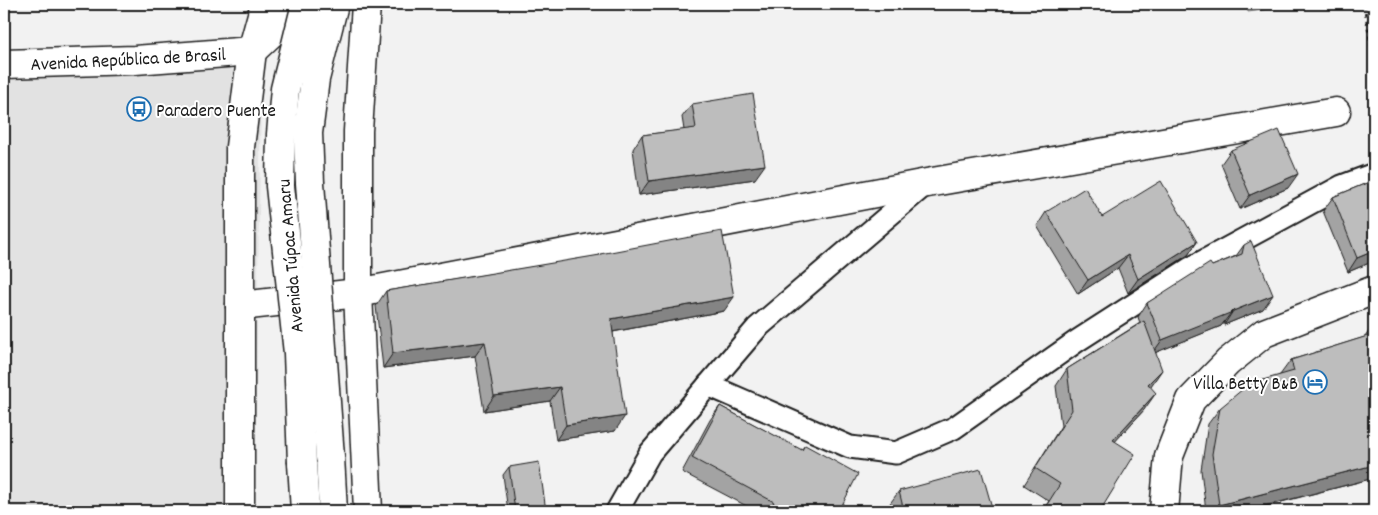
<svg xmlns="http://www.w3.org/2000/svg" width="1378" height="515" font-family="Dekko,sans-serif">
<rect width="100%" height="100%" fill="#f2f2f2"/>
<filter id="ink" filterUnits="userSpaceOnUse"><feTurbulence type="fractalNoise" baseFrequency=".02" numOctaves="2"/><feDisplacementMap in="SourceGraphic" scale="10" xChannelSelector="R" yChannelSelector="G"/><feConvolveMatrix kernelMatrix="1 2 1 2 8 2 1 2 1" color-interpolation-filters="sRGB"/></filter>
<g filter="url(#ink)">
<polygon fill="#e2e2e2" points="4,52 248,52 261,96 254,511 4,511"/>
<polygon fill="#d2d2d2" stroke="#777" points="1247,4 1303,4 1248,12"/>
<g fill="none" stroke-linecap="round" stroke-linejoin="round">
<g stroke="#1c1c1c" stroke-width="25">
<g id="service">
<polyline points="708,385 850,447 896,453 954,428 1077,341 1189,269 1342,186 1374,174"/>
<polyline points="617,511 650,453 757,328 927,183"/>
</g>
</g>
<g stroke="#1c1c1c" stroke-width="31">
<g id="minor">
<polyline points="240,306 358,293 927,183 1336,112"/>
<polyline points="240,511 240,147 252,51 265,4"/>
<polyline points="1164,511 1169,456 1191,400 1228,362 1264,333 1374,290"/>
</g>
</g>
<g stroke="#1c1c1c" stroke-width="31">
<polyline id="tertiary" points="4,64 135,60 252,51 283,22 298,4"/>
</g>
<g stroke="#1c1c1c" stroke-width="31">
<g id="secondary">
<polyline points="366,4 358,131 358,293 368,511"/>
<polyline points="330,457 333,511"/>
<polyline points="302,463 305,511"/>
</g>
</g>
<polyline stroke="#1c1c1c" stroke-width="3" stroke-dasharray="4 4" stroke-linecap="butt" points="1364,4 1374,62"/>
<use href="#service" stroke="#fff" stroke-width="21"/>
<use href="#minor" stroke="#fff" stroke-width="28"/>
<use href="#tertiary" stroke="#fff" stroke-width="28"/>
<use href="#secondary" stroke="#fff" stroke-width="28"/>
<g stroke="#1c1c1c" stroke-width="31" stroke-linecap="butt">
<g id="secondary-bridge">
<polyline points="330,457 310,183 308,133 315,79 334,4"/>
<polyline points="302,463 298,353 280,186 281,134 285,89 306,4"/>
</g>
</g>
<use href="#secondary-bridge" stroke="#fff" stroke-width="28"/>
</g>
<g fill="#a3a3a3" stroke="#1c1c1c">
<polygon points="692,104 755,179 639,195 633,149 642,135 684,130 682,117"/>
<polygon points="1231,150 1288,188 1240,209 1221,164"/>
<polygon points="1374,180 1374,261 1348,272 1323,211 1333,197"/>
<polygon points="1046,212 1102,217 1197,242 1188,255 1128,293 1118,268 1078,294 1037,226"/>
<polygon points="1244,245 1263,309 1224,325 1224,322 1221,326 1156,352 1150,387 1144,410 1115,441 1100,511 1042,511 1049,501 1024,485 1061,426 1056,386 1067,369 1140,323 1138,317 1147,303 1212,266 1236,256"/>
<polygon points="600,254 724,311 613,332 615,431 556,440 550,401 484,411 475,356 383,368 376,306 386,291 599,256"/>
<polygon points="1374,324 1374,478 1247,511 1255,511 1206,511 1201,470 1208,424 1220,408 1280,375 1291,360 1365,337"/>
<polygon points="720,406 801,450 805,445 839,511 756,511 682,472 710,420"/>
<polygon points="509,467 546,511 508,511 503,475"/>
<polygon points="899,491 993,511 887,511 886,509"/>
</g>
<g fill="#848484" stroke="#1c1c1c">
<polygon points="765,165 755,179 639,195 649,181"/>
<polygon points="1298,174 1288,188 1240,209 1250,195"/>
<polygon points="1197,242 1188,255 1128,293 1138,279"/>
<polygon points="1374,251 1374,261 1348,272 1357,258"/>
<polygon points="1128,255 1118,268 1078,294 1088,280"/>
<polygon points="1273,295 1263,309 1224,325 1233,311"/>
<polygon points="734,297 724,311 601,334 611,319"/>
<polygon points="1234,309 1221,326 1152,354 1162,340"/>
<polygon points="485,342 475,356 383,368 393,353"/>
<polygon points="1162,370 1151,386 1136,400 1148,384"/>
<polygon points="560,387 550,401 484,411 494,396"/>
<polygon points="1156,393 1144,410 1102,456 1113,440"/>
<polygon points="625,416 615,431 556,440 566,425"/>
<polygon points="1374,465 1374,478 1245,511 1220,510 1219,511 1214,511 1219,505"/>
</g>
<g fill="#bdbdbd" stroke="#1c1c1c">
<polygon points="753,94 765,165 649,181 642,135 696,128 692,104"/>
<polygon points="1279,130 1298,174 1250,195 1231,150"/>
<polygon points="1374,180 1374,251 1357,258 1333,197"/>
<polygon points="1161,181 1197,242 1138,279 1128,255 1088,280 1046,212 1085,188 1102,217"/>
<polygon points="722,231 734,297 611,319 625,416 566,425 560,387 494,396 485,342 393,353 386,291 600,255 600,254"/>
<polygon points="1251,241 1273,295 1233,311 1234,309 1230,313 1162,340 1147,303 1210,263 1212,266 1242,254 1244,245"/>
<polygon points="1144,321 1162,370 1148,384 1156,393 1113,440 1135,454 1100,511 1043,511 1060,484 1035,468 1072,410 1067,369"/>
<polygon points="1374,334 1374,465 1219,505 1212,454 1220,408 1249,384 1294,371 1291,360"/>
<polygon points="720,406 802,450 805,445 858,474 839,511 769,511 774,502 692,458"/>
<polygon points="539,462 546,511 515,511 509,467"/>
<polygon points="981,469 993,511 904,511 899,491"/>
<polygon points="1220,510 1255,511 1221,511"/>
</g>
</g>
<defs>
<g id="bus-ring" transform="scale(1.25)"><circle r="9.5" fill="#fff" stroke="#1f6fb2" stroke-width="1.5"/><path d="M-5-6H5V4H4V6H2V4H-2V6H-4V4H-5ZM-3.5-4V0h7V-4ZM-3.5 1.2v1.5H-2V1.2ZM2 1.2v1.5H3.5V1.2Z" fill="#1f6fb2"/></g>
<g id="hotel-ring" transform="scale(1.25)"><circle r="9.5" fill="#fff" stroke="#1f6fb2" stroke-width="1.5"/><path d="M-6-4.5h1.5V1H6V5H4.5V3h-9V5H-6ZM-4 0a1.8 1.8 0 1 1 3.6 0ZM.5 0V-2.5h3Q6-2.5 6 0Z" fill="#1f6fb2"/></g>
</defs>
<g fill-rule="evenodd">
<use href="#bus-ring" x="139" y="109"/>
<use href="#hotel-ring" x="1315" y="382"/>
</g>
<g text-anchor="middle" stroke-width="4" stroke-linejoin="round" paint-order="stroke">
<g font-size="19" fill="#1c1c1c" stroke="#fff">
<text transform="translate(128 58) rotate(-3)" y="7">Avenida República de Brasil</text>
<text transform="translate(289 256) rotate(-95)" y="7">Avenida Túpac Amaru</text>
</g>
<g font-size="19" fill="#1c1c1c" stroke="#fff" text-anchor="start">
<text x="156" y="116">Paradero Puente</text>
<text x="1298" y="389" text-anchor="end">Villa Betty B&amp;B</text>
</g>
</g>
<rect width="1378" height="515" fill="none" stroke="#fff" stroke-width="20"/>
<rect x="10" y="10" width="1358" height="495" fill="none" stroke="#1c1c1c" stroke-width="2" filter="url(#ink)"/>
</svg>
